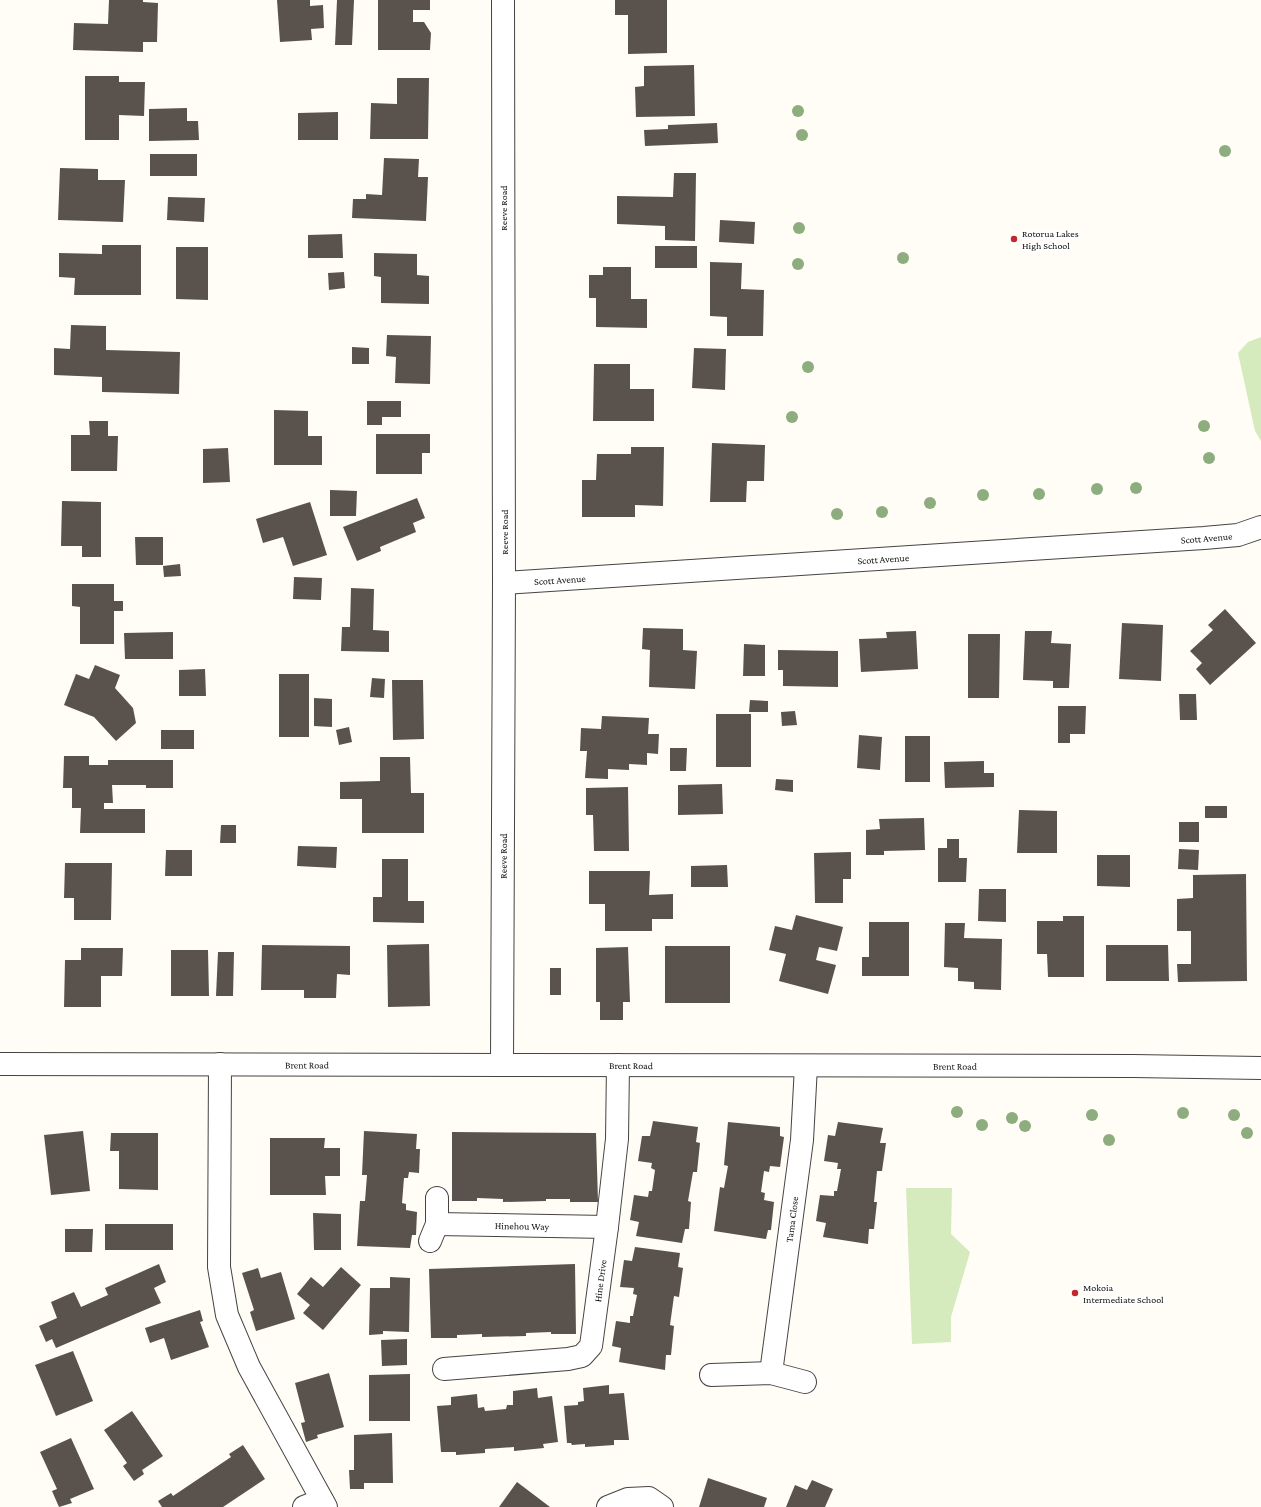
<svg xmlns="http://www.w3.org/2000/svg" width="1261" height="1507" font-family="'Crimson Pro',serif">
<rect width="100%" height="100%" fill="#fffdf5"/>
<g fill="#d5ebbd">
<polygon points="1261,337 1261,441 1255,431 1238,353 1248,342"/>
<polygon points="906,1188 952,1188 951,1234 970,1252 951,1317 951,1342 912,1344"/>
</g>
<g fill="#5a524d">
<polygon points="109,0 143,0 143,2 158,3 157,42 143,42 143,52 73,50 74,23 108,24"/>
<polygon points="277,0 310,0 310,6 323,5 324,28 311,29 312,40 280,42"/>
<polygon points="337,0 354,0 352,45 335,45"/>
<polygon points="378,0 430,0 430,10 413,10 413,22 424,22 431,33 430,50 378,50"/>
<polygon points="615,0 667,0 667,53 628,54 628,15 615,15"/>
<polygon points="694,65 695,116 636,117 635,87 644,86 644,66"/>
<polygon points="85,76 119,76 119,82 145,82 144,116 119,115 119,140 85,140"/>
<polygon points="397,78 429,78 428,139 370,139 371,103 397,104"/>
<polygon points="187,108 187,121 198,121 199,140 149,141 149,109"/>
<polygon points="338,112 338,140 298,140 298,113"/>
<polygon points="717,123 718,143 645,146 644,130 668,129 668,125"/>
<rect x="150" y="154" width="47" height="22"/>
<polygon points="384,158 419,159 418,177 428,177 426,221 352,218 353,199 366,199 366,194 382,195"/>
<polygon points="60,168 98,169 98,180 125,180 123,222 58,220"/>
<polygon points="674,173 696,173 695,241 665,240 665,226 617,224 617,196 673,197"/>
<polygon points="168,197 205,198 204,222 167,220"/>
<polygon points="720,220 755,222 754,244 719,242"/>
<polygon points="342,234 343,258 308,258 308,235"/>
<polygon points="102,245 141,245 141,295 74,295 75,278 59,277 59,253 102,254"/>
<rect x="655" y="246" width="42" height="22"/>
<polygon points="176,247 208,247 208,300 176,299"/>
<polygon points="374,253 417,254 417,275 429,276 429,304 381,303 381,277 374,276"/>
<polygon points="710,262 742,263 741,289 764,290 763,336 727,336 727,317 710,316"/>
<polygon points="603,267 631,267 631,299 647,299 647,328 596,327 596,298 589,298 589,275 603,275"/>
<polygon points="344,272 345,288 329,290 328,273"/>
<polygon points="71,325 106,326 106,350 180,352 179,394 102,392 102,377 54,375 54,348 70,349"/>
<polygon points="387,335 431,336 430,384 395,383 396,357 386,356"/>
<polygon points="352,347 369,348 369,364 352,364"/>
<polygon points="694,348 726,349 725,390 692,388"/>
<polygon points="594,364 630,364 630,389 654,389 654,421 593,421"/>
<polygon points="367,401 401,401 401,417 382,417 382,425 367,425"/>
<polygon points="274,410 308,411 308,436 322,436 322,465 274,465"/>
<polygon points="89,421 108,421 108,436 118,436 117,471 71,471 71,435 90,435"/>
<polygon points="376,434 430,434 430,453 422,453 422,474 376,474"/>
<polygon points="712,443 765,445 764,481 747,481 746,502 710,502"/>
<polygon points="631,447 664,447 663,506 635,505 635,517 582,517 582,480 596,480 597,454 631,454"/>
<polygon points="228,448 230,482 203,483 203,449"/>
<polygon points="330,490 357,491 356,516 330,516"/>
<polygon points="417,498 425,518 413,523 416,532 380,547 381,551 357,561 343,527"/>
<polygon points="62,501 101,502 101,557 82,557 82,546 61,546"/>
<polygon points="310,502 327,555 293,566 283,537 263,543 256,519"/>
<polygon points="135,537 163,537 163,565 136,565"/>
<polygon points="180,564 181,576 164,577 163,566"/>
<polygon points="294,577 322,578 321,600 293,599"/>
<polygon points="72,584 114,584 114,601 123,601 123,611 114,611 114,644 80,644 80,607 72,606"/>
<polygon points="351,588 374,589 373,630 389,631 389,652 341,651 342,627 350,627"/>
<polygon points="1225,609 1256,643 1210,685 1196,669 1202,663 1190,651 1213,630 1208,625"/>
<polygon points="1122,623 1163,625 1161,681 1119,679"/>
<polygon points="643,628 683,629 683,650 697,651 695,689 649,687 650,650 642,649"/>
<polygon points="916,631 918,669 861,672 859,639 887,638 886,632"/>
<polygon points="1025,631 1052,631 1051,643 1071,644 1069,688 1053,688 1053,681 1023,680"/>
<polygon points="173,632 173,659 125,659 124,633"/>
<polygon points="968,634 1000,634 999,698 968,698"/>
<polygon points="744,644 765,645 765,676 743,676"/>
<polygon points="778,650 838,651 838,687 783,686 783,670 778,670"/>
<polygon points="95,665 120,675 115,688 133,708 136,723 116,741 94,717 64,705 76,674 89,679"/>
<polygon points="205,669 206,696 179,696 179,670"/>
<rect x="279" y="674" width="30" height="63"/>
<polygon points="372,678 385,679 384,698 370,697"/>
<polygon points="392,680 423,680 424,739 393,740"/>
<polygon points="1179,694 1196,694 1197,720 1180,720"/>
<polygon points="314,698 332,699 332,727 314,726"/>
<polygon points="750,700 768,701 768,712 749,712"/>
<polygon points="1058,706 1086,706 1085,734 1070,734 1070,743 1058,743"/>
<polygon points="795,711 797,725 782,726 781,712"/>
<rect x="716" y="714" width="35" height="53"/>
<polygon points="602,716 649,718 648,734 659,734 658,754 647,753 647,765 629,764 629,770 608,769 608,779 585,778 587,751 580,751 581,728 601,729"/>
<polygon points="349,727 352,742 339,745 336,730"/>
<rect x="161" y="730" width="33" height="19"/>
<polygon points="859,735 882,737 880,770 857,768"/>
<rect x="905" y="736" width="25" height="46"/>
<polygon points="670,748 687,748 686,771 670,771"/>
<polygon points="64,756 89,756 89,765 108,765 108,760 173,760 173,788 146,788 146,785 112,785 113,803 104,803 104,809 145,809 145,833 80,833 81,808 72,808 72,788 63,788"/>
<polygon points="380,757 410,757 411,793 424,793 424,833 362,833 362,799 340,799 340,782 380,781"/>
<polygon points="984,761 984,773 994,773 994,787 945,788 944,762"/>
<polygon points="776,779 793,780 793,792 775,790"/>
<polygon points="722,784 723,814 678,815 678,785"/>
<polygon points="628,787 629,851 594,851 593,815 586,815 586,788"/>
<rect x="1205" y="806" width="22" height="12"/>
<polygon points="1019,810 1057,811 1057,853 1017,853"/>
<polygon points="924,818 925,850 884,851 884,855 866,855 866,830 880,829 879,819"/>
<rect x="1179" y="822" width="20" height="20"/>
<polygon points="221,825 236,825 236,843 220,843"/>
<polygon points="947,839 959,839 959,858 967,858 966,882 938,882 938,848 947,848"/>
<polygon points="298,846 337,847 336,868 297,866"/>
<polygon points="1179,849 1199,850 1198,870 1178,869"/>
<polygon points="166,850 192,850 192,876 165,876"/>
<polygon points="851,852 851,879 843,879 843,903 815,903 814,853"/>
<polygon points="1097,855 1130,855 1130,887 1097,886"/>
<polygon points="382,859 408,859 408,901 424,901 424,923 373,922 373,897 382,897"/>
<polygon points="65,863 112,863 111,920 74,920 74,898 64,898"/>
<polygon points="727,865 728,887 691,887 691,866"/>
<polygon points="589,871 650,871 649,895 673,894 673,919 652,919 652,931 605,931 605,904 589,904"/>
<polygon points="1246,874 1247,981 1178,982 1177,964 1191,964 1191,931 1177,931 1177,899 1193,898 1193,875"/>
<polygon points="979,889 1006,889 1006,922 978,921"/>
<polygon points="796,915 843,927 837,951 819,947 816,960 836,965 828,994 779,981 786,954 769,950 775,926 792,930"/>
<polygon points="1063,916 1084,916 1084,977 1048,977 1047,954 1037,954 1037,921 1063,921"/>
<polygon points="869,922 909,922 909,976 862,976 862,957 869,957"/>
<polygon points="945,923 965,923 964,938 1002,939 1001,990 974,989 974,982 958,981 958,968 944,967"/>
<polygon points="429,944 430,1006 388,1007 387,945"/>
<polygon points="262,945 350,946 350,975 337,974 336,998 304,998 304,990 261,990"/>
<polygon points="1106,945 1168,945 1169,981 1106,981"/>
<rect x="665" y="946" width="65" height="57"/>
<polygon points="628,947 630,1002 623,1002 623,1020 600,1020 600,1002 596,1002 596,948"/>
<polygon points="81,948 123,948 122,976 101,976 101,1007 64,1007 65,960 81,960"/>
<polygon points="171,950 208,950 209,996 171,996"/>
<polygon points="218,952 234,952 233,996 216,996"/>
<rect x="550" y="968" width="11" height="27"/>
<polygon points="653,1121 698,1127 696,1142 700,1143 697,1172 693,1172 688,1201 691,1202 689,1229 685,1229 682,1243 636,1236 639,1222 630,1220 634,1195 648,1197 649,1191 652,1191 655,1170 651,1168 652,1163 638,1161 642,1136 650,1136"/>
<polygon points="728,1122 780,1127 780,1136 784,1137 780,1167 770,1166 769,1172 764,1171 761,1192 765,1193 764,1200 774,1202 771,1230 768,1230 766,1239 714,1231 720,1187 724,1188 728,1166 724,1165"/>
<polygon points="838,1122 883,1128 880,1143 886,1143 882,1171 877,1171 874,1202 877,1202 874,1229 869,1229 868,1244 823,1237 826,1223 816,1221 820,1195 834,1196 834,1191 837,1191 841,1169 837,1169 838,1163 824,1161 828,1135 835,1136"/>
<polygon points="83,1131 90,1191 51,1195 44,1135"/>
<polygon points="364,1131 417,1134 416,1149 420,1149 419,1173 409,1172 408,1178 404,1178 402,1203 406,1204 406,1210 417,1212 416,1235 412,1235 410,1248 357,1246 360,1201 365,1201 367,1175 362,1175"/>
<polygon points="452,1132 596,1133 598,1202 570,1202 570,1199 546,1199 546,1201 503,1202 503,1199 477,1198 477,1201 452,1201"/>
<polygon points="111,1133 158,1133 158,1190 119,1189 119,1151 110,1151"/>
<polygon points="270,1138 325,1138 324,1148 340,1148 340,1176 325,1176 326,1195 270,1195"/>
<polygon points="313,1213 341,1214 341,1250 314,1250"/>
<rect x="105" y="1224" width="68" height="26"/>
<polygon points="65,1229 93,1229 92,1252 65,1252"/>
<polygon points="635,1247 680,1253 678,1267 683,1268 679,1297 674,1296 670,1325 674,1326 671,1355 666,1355 665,1370 619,1362 621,1348 612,1346 616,1321 630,1323 630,1316 633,1316 637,1295 633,1294 634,1288 620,1287 624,1260 632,1261"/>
<polygon points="159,1264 166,1282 154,1288 161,1303 56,1348 52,1339 46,1342 39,1326 57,1318 51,1302 74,1292 81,1307 108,1295 105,1288"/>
<polygon points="575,1264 576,1334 551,1334 551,1332 526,1333 526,1336 482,1337 482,1334 457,1335 457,1338 431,1338 429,1269"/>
<polygon points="341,1267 361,1285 323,1330 303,1313 310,1305 297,1294 311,1277 323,1287"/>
<polygon points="258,1268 261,1278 281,1272 295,1319 256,1331 250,1312 254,1310 242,1273"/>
<polygon points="390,1277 410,1278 409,1332 383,1331 383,1334 369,1335 370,1288 390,1288"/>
<polygon points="200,1310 203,1321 200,1322 209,1347 171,1360 164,1338 150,1343 145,1328"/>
<polygon points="407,1339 407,1365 382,1366 381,1340"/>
<polygon points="73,1351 93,1401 56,1416 35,1365"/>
<polygon points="329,1373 344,1427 317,1435 318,1438 306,1442 301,1423 305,1422 295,1383"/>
<polygon points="410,1374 410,1421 369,1421 369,1375"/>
<polygon points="609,1385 609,1394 624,1393 629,1440 614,1440 614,1445 585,1447 585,1444 572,1445 571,1443 567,1443 564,1406 578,1405 578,1402 584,1401 583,1388"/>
<polygon points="537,1388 538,1398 552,1396 558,1442 543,1444 544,1448 514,1451 514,1447 485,1449 485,1453 456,1455 456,1452 441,1452 437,1406 451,1405 451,1397 477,1394 478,1408 484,1407 485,1411 506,1409 507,1405 513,1405 513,1391"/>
<polygon points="132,1411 163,1456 142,1470 144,1474 134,1481 123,1466 127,1463 104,1430"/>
<polygon points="392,1433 393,1483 364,1483 364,1489 350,1489 349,1470 354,1470 354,1435"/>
<polygon points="71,1438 94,1489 70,1499 72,1503 59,1507 52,1491 57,1489 40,1452"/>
<polygon points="243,1445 265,1479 223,1507 162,1507 158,1501 171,1493 173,1496 231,1457 229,1454"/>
<polygon points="708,1478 767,1498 764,1507 699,1507"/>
<polygon points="812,1480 833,1489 825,1507 786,1507 795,1485 807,1490"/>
<polygon points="517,1482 550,1507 499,1507"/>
</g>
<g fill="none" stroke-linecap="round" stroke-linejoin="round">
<g stroke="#444" stroke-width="24">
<g id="street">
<path id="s1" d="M504 583 1204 538 1238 535 1261 527"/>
<path id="s2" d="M0 1064 1133 1066 1261 1068"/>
<polyline points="220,1064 219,1267 227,1315 249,1367 326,1507"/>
<path id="s3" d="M502 1064 504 583 503 0"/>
<path id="s4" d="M437 1224 607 1227"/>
<polyline points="430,1241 437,1224 437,1198"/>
<path id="s5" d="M444 1369 568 1359 582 1356 591 1346 607 1227 617 1139 618 1065"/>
<path id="s6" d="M771 1373 802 1140 806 1066"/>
<polyline points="711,1375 771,1373 805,1382"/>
<polyline points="304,1507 322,1500"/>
<polyline points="608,1507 628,1499 649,1498 662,1507"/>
</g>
</g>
<use href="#street" stroke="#fff" stroke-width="22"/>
</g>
<g fill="#8dad7f">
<circle cx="798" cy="111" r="6"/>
<circle cx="802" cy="135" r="6"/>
<circle cx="1225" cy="151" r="6"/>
<circle cx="799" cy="228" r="6"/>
<circle cx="903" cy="258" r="6"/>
<circle cx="798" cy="264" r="6"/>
<circle cx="808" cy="367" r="6"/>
<circle cx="792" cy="417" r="6"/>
<circle cx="1204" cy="426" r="6"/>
<circle cx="1209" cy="458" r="6"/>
<circle cx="1136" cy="488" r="6"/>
<circle cx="1097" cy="489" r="6"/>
<circle cx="1039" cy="494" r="6"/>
<circle cx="983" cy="495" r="6"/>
<circle cx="930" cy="503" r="6"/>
<circle cx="882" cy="512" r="6"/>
<circle cx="837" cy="514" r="6"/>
<circle cx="957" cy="1112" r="6"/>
<circle cx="1183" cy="1113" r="6"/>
<circle cx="1092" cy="1115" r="6"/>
<circle cx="1234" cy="1115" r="6"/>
<circle cx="1012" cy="1118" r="6"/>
<circle cx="982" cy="1125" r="6"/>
<circle cx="1025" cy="1126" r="6"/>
<circle cx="1247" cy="1133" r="6"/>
<circle cx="1109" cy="1140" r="6"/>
</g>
<g fill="#c4262e" stroke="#fff" stroke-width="1.5">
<circle cx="1014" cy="239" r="4"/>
<circle cx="1075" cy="1293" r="4"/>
</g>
<g text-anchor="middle" stroke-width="4" stroke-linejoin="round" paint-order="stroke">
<g font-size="10" fill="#111" stroke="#fff">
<text transform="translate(503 208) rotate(-90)" y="4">Reeve Road</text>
<text transform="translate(504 532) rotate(-90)" y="4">Reeve Road</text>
<text dy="4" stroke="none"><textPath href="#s1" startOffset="704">Scott Avenue</textPath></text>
<text dy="4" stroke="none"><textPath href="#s1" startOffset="380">Scott Avenue</textPath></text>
<text dy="4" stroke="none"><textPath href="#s1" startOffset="56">Scott Avenue</textPath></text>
<text dy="4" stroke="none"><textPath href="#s3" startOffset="208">Reeve Road</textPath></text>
<text dy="4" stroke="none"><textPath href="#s2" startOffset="307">Brent Road</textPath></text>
<text dy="4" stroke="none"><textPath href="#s2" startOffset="631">Brent Road</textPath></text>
<text dy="4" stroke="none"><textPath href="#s2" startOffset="955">Brent Road</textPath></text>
<text dy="4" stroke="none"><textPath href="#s6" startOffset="155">Tama Close</textPath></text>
<text dy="4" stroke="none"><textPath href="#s4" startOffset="85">Hinehou Way</textPath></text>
<text dy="4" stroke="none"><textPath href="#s5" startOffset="218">Hine Drive</textPath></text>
</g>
<g font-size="10" fill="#111" stroke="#fff" text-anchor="start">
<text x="1022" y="237">Rotorua Lakes<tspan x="1022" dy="12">High School</tspan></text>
<text x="1083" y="1291">Mokoia<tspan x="1083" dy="12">Intermediate School</tspan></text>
</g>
</g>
</svg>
